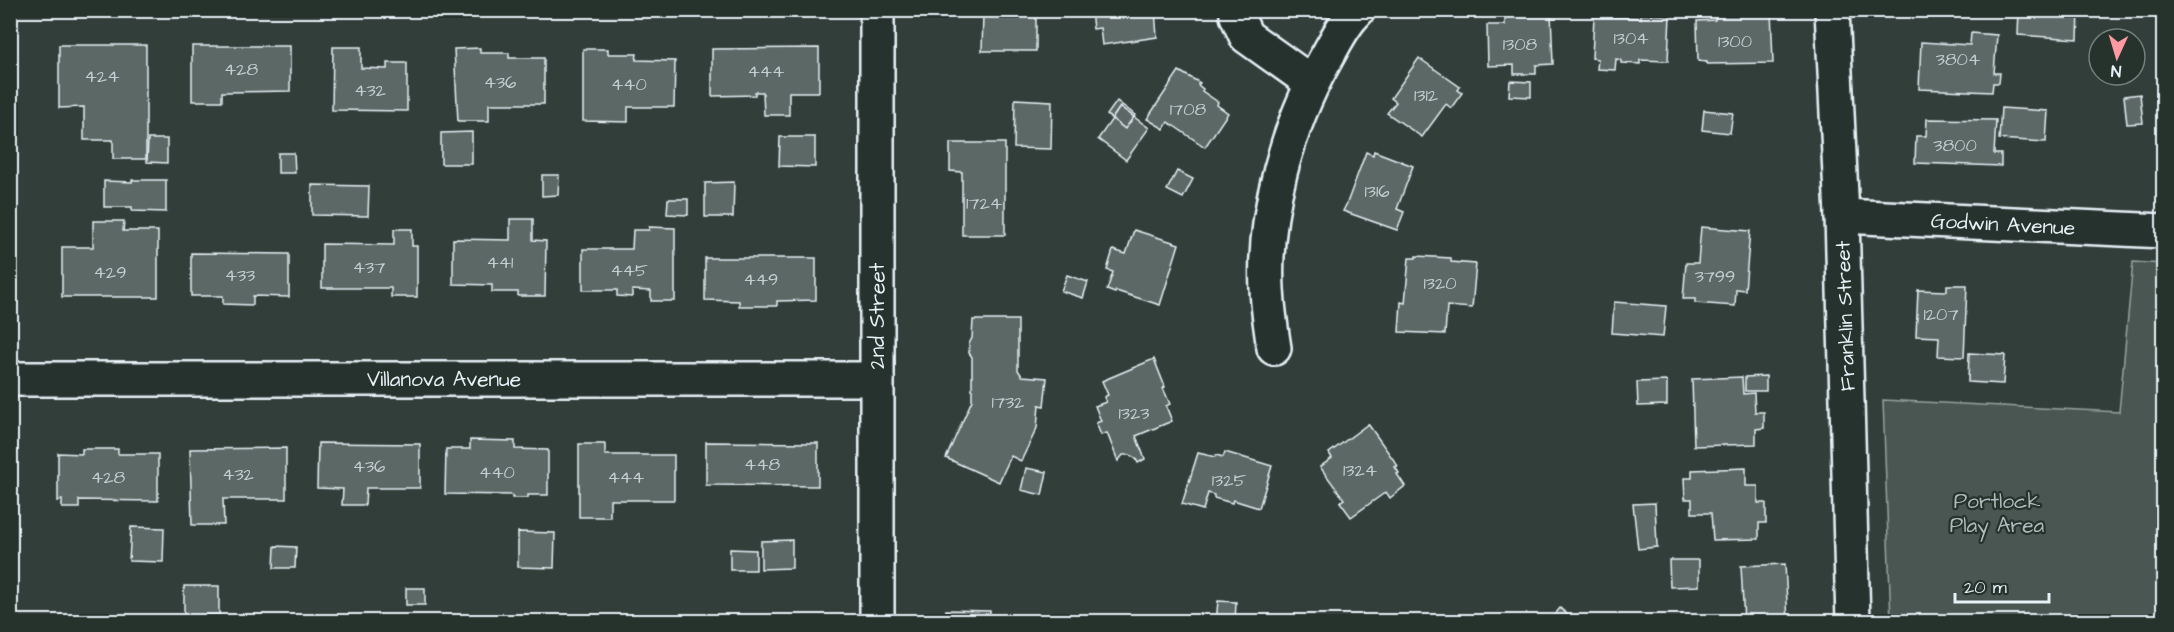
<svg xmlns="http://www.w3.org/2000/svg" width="2174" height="632" font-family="'Architects Daughter',sans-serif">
<rect width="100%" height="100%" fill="#323e39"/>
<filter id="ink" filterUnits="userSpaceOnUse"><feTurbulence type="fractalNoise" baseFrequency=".0167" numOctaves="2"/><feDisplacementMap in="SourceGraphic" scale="12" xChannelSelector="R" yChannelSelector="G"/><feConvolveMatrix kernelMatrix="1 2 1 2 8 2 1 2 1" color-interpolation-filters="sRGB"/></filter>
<g filter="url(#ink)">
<polygon fill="#495651" stroke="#98a4a4" stroke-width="1.5" points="2133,262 2163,264 2163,621 1891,621 1883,400 2119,412"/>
<g fill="#5c6865" stroke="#e8f1f8" stroke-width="1.5">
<polygon points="949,10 1039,10 1036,13 1036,51 982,51 983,14 949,14"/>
<polygon points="1091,10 1155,10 1157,37 1102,45 1100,28 1093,29"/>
<polygon points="1771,10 1773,63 1707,64 1707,62 1698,61 1697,21 1715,20 1715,11"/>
<polygon points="2019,10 2079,10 2078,39 2018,35"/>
<polygon points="1551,12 1553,64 1536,65 1536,74 1514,74 1514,65 1488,66 1487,25 1505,25 1505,14"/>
<polygon points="1641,14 1670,15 1668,61 1640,60 1640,64 1621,63 1621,60 1616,59 1615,70 1597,69 1598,59 1592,58 1594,16 1641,18"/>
<polygon points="1971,33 1997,35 1994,73 2000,73 1999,83 1993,83 1992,92 1919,89 1921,42 1970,45"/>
<polygon points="59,45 146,45 146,159 113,159 113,140 84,140 84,107 59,108"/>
<polygon points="192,46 290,46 290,91 222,92 222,101 192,101"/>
<polygon points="333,47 361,47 361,68 387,69 387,63 407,63 407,111 332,110"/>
<polygon points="480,48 480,53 509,53 509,58 544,58 544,104 489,104 489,121 458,121 454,49"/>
<polygon points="819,48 819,92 789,92 789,115 764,115 763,92 755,92 755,95 712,96 712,49"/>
<polygon points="583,49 608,49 608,54 637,54 636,60 675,61 674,107 628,107 628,122 583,121"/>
<polygon points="1419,58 1460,87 1458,90 1462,93 1451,108 1446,104 1422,137 1387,113 1396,102 1391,98"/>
<polygon points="1179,71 1200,83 1198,85 1203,89 1202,91 1218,102 1217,105 1228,113 1205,147 1168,122 1164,129 1147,119"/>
<polygon points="1510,81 1531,82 1531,97 1509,96"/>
<polygon points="2140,94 2143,123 2127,124 2124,96"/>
<polygon points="1015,99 1052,101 1051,149 1014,148"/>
<polygon points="1117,101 1135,115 1134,117 1120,107 1112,119 1107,115"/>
<polygon points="1120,107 1134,117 1125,129 1112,119"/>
<polygon points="2001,108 2048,111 2046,142 1999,139"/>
<polygon points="1704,110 1733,113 1730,133 1702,130"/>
<polygon points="1134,117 1149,128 1126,160 1098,139 1112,119 1125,129"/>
<polygon points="1927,119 1996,120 1994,154 2001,154 2001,166 1915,163 1916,136 1926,136"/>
<polygon points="472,132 472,164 441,164 441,133"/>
<polygon points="780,137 815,137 815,167 779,166"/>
<polygon points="148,139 167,139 167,163 147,162"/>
<polygon points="950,143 1005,143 1005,235 962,235 962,172 950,171"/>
<polygon points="1374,151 1413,166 1397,209 1404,212 1397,230 1343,211 1347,203 1366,152 1373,155"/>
<polygon points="278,153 294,153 295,173 278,173"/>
<polygon points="1177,171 1193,179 1183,198 1167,190"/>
<polygon points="542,175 559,175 558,195 542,196"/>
<polygon points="132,180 166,180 166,212 132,211 132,207 104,207 104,181 132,182"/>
<polygon points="734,182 733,217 705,217 705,183"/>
<polygon points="312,185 369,186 368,216 312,215"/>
<polygon points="668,199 688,199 688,215 667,214"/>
<polygon points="510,219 533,219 533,240 546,241 545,296 518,296 518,292 492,292 492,285 453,284 453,239 510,240"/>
<polygon points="93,221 124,221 123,231 158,231 158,297 62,297 62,247 93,247"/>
<polygon points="649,227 675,228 675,301 651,301 651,291 632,290 632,297 617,296 617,290 583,290 583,249 632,249 633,230 649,230"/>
<polygon points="1701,227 1750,231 1745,290 1736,289 1735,306 1695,303 1695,299 1683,299 1686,263 1698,263"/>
<polygon points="394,229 412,229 412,246 417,246 417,297 391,297 391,288 322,288 322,244 394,245"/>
<polygon points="1134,230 1179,244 1160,305 1116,291 1115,293 1107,290 1113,272 1107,270 1113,250 1126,254"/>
<polygon points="191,253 289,254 289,297 253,296 253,305 223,304 223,296 191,296"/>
<polygon points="1416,256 1451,258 1451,262 1476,264 1472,308 1447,306 1445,334 1399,332 1401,302 1405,303 1409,258 1416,258"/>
<polygon points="705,258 816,258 816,300 777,301 777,306 739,306 739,301 705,300"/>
<polygon points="1067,275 1088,282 1083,298 1061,291"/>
<polygon points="1947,285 1967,285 1964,357 1938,356 1939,337 1916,336 1918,290 1947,291"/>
<polygon points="1614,302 1666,306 1663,337 1612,333"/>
<polygon points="973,320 1018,320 1018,370 1022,376 1047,378 1044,406 1039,405 1037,428 1021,461 1011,456 999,482 946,458 972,400 972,357 969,353 969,344 972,338"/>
<polygon points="1969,353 2005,355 2003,384 1968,382"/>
<polygon points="1154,359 1165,387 1163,388 1170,404 1166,406 1172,421 1136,436 1145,459 1138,463 1136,459 1130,455 1123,455 1118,461 1107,433 1101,435 1096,423 1101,421 1095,406 1106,402 1104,397 1108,395 1102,381"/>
<polygon points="1766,376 1766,391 1745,391 1745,377"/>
<polygon points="1742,377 1743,394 1754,393 1755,412 1764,412 1764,428 1756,429 1756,444 1694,446 1692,379"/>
<polygon points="1667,381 1667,405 1638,406 1637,382"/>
<polygon points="1368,424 1398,466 1395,467 1399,473 1397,474 1405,486 1390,498 1386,492 1351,517 1340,502 1344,499 1320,467 1332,458 1329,453"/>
<polygon points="470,440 515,441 515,449 548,450 548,495 528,495 528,498 512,498 512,495 445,494 446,449 470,449"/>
<polygon points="706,442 818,443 818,486 706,485"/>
<polygon points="318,443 420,444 420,488 366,488 365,505 342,505 343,489 317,488"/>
<polygon points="579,444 605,444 605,455 674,455 674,500 610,500 610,517 579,517"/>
<polygon points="286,448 286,499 223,499 224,525 192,525 190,449"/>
<polygon points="82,449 118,449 118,454 158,454 158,501 79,500 79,508 62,508 62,500 58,501 58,453 82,454"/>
<polygon points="1225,452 1272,466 1259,508 1233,500 1232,503 1214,498 1214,495 1208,493 1203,510 1182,504 1198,453 1215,457 1216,455 1223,457"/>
<polygon points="1026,468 1047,472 1042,495 1021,490"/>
<polygon points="1746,468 1746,486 1758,486 1758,503 1766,503 1766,523 1759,523 1759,539 1713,540 1711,513 1692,513 1692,499 1685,499 1684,478 1692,478 1692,470"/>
<polygon points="1655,503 1657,547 1638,549 1633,504"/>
<polygon points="131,527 164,528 163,562 129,561"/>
<polygon points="518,532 555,533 554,568 518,567"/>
<polygon points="792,540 792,568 761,569 761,541"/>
<polygon points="275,546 296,547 295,568 274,568"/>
<polygon points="730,549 756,550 756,570 730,570"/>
<polygon points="1669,560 1699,560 1699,586 1670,587"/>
<polygon points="1785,564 1788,622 1744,622 1741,566"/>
<polygon points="184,586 219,586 219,615 184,616"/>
<rect x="406" y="588" width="19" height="17"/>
<polygon points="1218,601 1236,602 1235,622 1216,622"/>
<polygon points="1560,608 1576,622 1549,622"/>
<polygon points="946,610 990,611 990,622 946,622"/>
</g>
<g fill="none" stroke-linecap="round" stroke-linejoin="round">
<g stroke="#e8f1f8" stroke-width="38">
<g id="minor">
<polyline points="877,10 877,622"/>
<polyline points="1237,10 1237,16 1246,36 1312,83"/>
<polyline points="1842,216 2164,231"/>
<path d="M1274 348C1271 329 1268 309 1267 289 1263 213 1288 125 1325 60 1335 43 1343 24 1358 10"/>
<polyline points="10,379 877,379"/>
</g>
</g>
<g stroke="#e8f1f8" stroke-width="38">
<polyline id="tertiary" points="1832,10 1842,216 1853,622"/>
</g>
<use href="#minor" stroke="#26332d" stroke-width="33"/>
<use href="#tertiary" stroke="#26332d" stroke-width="33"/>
</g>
</g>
<g text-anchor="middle" stroke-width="4.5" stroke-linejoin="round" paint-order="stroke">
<g font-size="18" fill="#c5cfd3">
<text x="1631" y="44">1304</text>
<text x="1735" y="47">1300</text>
<text x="1520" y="50">1308</text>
<text x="1958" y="65">3804</text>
<text x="241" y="75">428</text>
<text x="766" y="77">444</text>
<text x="102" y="82">424</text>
<text x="500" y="88">436</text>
<text x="629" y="90">440</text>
<text x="370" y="96">432</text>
<text x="1426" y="101">1312</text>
<text x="1188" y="115">1708</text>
<text x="1955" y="151">3800</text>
<text x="1377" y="197">1316</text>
<text x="984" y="209">1724</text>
<text x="500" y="268">441</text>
<text x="369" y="273">437</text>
<text x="629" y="276">445</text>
<text x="110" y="278">429</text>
<text x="240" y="281">433</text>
<text x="1715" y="282">3799</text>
<text x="761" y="285">449</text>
<text x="1440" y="289">1320</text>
<text x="1941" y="320">1207</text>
<text x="1008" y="408">1732</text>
<text x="1134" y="419">1323</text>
<text x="762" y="470">448</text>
<text x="369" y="472">436</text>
<text x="1360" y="476">1324</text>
<text x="497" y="478">440</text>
<text x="238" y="480">432</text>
<text x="108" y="483">428</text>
<text x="626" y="483">444</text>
<text x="1229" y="486">1325</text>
</g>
<g font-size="21" fill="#e8f1f8" stroke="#26332d">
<text transform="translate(2003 224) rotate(3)" y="7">Godwin Avenue</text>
<text transform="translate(877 316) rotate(-90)" y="7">2nd Street</text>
<text transform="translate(1845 316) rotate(-92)" y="7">Franklin Street</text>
<text x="444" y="386">Villanova Avenue</text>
</g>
<g font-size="21" fill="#b0bbbe" stroke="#26332d">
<text x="1997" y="508">Portlock<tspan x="1997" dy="24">Play Area</tspan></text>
</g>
</g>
<rect width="2174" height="632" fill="none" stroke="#26332d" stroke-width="36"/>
<rect x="18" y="18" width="2138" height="596" fill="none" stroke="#e8f1f8" stroke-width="2" filter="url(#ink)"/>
<g transform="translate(2117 57) rotate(184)"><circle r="28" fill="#26332d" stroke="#747f7e" stroke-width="1.5"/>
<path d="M0-4.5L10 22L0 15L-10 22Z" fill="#ff9aa2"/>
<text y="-9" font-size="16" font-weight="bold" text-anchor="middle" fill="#e8f1f8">N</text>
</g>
<path d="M1955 593v9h94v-9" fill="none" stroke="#e8f1f8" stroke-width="3"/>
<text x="1964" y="593" font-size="18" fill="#e8f1f8" stroke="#26332d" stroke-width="4.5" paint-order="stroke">20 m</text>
</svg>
